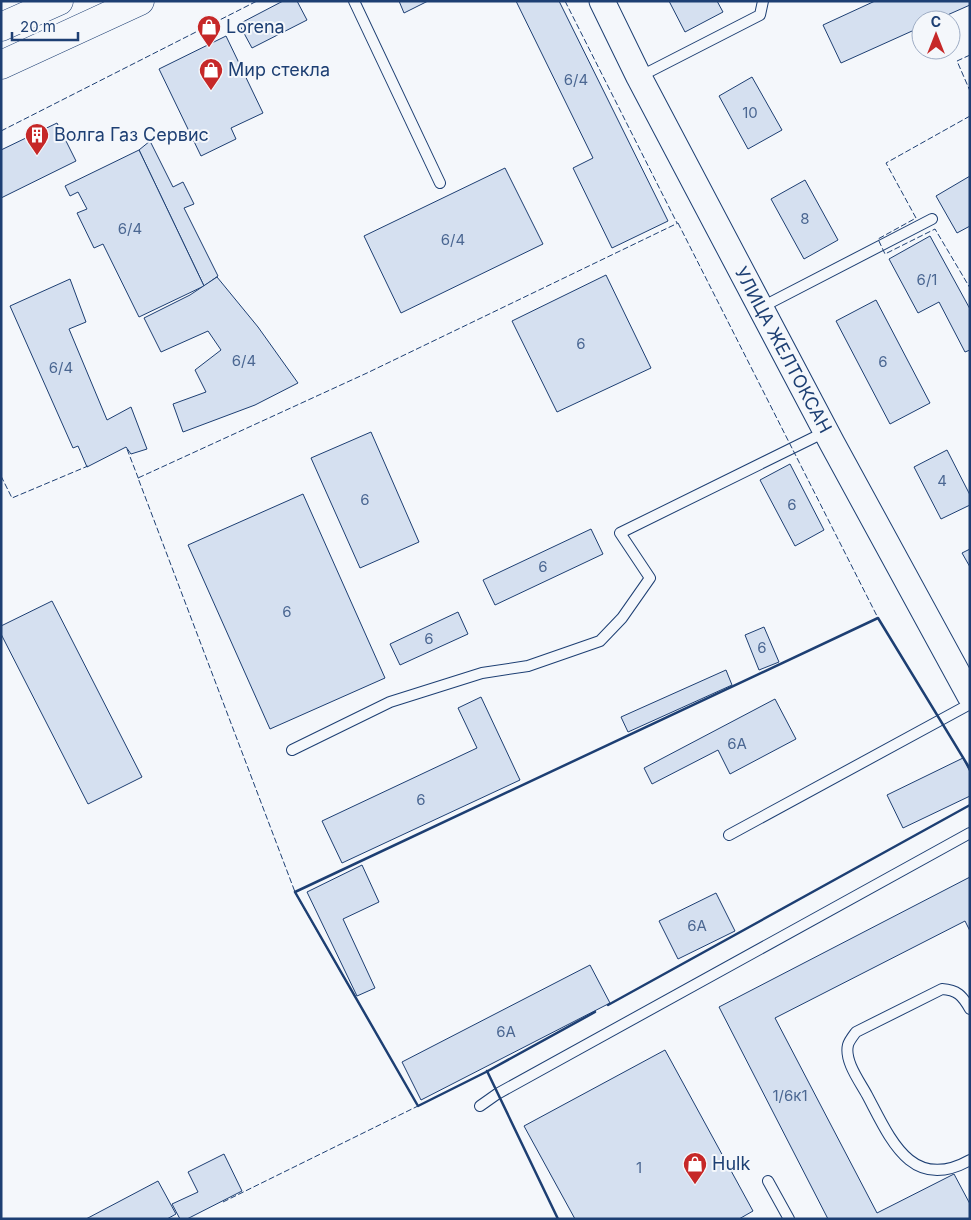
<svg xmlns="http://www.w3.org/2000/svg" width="971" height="1220" font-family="Inter,sans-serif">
<rect width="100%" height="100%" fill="#f4f7fb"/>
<g fill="#d5e0f0" stroke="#1d3f73">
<polygon points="283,1 297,1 307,20 252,48 239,24"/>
<polygon points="399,1 428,1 404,13"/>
<polygon points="516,1 559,1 668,221 612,248 573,168 593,158"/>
<polygon points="669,1 717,1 723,12 685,32"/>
<polygon points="875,1 970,1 970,5 936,20 921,20 921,27 841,63 823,25"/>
<polygon points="226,36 263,113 231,128 236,139 201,156 159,69"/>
<polygon points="752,77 782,130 748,149 719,96"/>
<polygon points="57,123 76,161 1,198 1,150"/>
<polygon points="150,141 173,187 183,182 194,204 184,208 218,276 204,286 139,150"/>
<polygon points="139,150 204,286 139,317 103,244 94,248 77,213 87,209 78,192 70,196 65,186"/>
<polygon points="505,168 543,244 401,313 364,236"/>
<polygon points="970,176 970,226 957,233 936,196"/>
<polygon points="805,180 838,240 804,259 771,199"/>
<polygon points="930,236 970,309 970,350 965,352 939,302 918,313 889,259"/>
<polygon points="606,275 651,368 557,412 512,321"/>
<polygon points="217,277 258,327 298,383 255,405 183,432 173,404 206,392 195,370 221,350 208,331 161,352 144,318 190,295"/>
<polygon points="70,279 86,322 69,329 107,420 131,407 147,449 131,454 126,447 87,467 78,446 73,448 10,306"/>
<polygon points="876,300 930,403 890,424 836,321"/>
<polygon points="371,432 419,542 360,568 311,458"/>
<polygon points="947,450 970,495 970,505 941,519 914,467"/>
<polygon points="790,464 824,530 795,546 760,480"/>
<polygon points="303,494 385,678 270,729 188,545"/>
<polygon points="591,529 603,554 495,605 483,580"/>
<polygon points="970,549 970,567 962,553"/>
<polygon points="52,601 142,777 88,804 1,634 1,626"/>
<polygon points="458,612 468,634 400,665 390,644"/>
<polygon points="764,627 779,662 759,670 745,635"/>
<polygon points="726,670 732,685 628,732 621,717"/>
<polygon points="481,697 520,780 342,863 322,821 477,748 458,708"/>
<polygon points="775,699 796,739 730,774 718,750 652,784 644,768"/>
<polygon points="963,758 970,772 970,796 903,828 887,795"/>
<polygon points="362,865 379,902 343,919 375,988 357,996 307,892"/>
<polygon points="970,877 970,931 965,921 775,1018 877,1213 954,1174 970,1204 970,1219 828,1219 719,1007"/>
<polygon points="716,893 735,931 678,959 659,921"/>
<polygon points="590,965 610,1003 421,1100 402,1062"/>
<polygon points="665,1050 753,1211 739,1219 575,1219 524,1126"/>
<polygon points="224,1154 242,1191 187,1219 180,1219 172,1204 198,1192 188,1172"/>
<polygon points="158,1181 176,1214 167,1219 86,1219"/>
</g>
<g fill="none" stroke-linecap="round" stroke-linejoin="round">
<g stroke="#1d3f73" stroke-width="12">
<g id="service">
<polyline points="354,1 440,183"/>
<polyline points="639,77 760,15 763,1"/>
<polyline points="762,307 932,219"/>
<polyline points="292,750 390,702 482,673 528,666 600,641 622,618 650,578 620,533 825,432"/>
<polyline points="729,835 970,704"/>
<path d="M970 1009C962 995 957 990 942 989L856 1032C853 1036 849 1041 848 1045 844 1061 860 1082 867 1095 890 1138 911 1193 970 1160"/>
<polyline points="480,1106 497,1094 970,833"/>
<polyline points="768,1181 789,1219"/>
</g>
</g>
<g stroke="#1d3f73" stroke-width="27">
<polyline id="tertiary" points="602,1 639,77 832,443 970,696"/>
</g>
<g stroke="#1d3f73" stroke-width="29">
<g id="primary">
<polyline points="1,27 59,1"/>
<polyline points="1,65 140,1"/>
</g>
</g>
<use href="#service" stroke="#f4f7fb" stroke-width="10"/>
<use href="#tertiary" stroke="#f4f7fb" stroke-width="25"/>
<use href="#primary" stroke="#f4f7fb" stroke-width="28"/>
<g stroke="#1d3f73" stroke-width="1" stroke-dasharray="6 2.5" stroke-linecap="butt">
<polyline points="565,1 677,223"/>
<polyline points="970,55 957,61 970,91"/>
<polyline points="970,116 886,163 916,218 878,239 885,254 935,229 970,288"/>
<polyline points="1,131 257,1"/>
<polygon points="678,223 878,618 295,892 138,478 367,373"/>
<polyline points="127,449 139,480"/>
<polyline points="1,476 12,498 88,466"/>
<polyline points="223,1202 418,1106 294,891"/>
</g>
<g stroke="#1d3f73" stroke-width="2.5">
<polyline points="608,1005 970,805"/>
<polyline points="595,1012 486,1072 418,1106 295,892 878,618 970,769"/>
<polyline points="487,1071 558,1219"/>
</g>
</g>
<defs>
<g id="shop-pin" transform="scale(1.25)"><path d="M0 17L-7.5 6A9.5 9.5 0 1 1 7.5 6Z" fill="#c62828" stroke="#f4f7fb"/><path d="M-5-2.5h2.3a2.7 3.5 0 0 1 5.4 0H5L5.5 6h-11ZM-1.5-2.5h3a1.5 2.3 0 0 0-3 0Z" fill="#fff"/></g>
<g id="building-pin" transform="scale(1.25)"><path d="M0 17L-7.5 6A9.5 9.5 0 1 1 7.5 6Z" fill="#c62828" stroke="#f4f7fb"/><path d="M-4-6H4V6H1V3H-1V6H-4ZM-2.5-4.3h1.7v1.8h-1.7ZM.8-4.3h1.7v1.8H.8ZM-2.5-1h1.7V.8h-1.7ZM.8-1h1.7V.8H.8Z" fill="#fff"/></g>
</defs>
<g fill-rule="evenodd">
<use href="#shop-pin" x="209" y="27"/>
<use href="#shop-pin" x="211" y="70"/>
<use href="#building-pin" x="37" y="135"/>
<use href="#shop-pin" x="695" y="1164"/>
</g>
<g text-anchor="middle" stroke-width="4" stroke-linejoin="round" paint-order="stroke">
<g font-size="15" fill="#4b6792">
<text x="576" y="85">6/4</text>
<text x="750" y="118">10</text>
<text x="805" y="224">8</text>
<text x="130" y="234">6/4</text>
<text x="453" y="245">6/4</text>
<text x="927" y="285">6/1</text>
<text x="581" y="349">6</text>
<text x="244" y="366">6/4</text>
<text x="883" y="367">6</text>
<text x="61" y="373">6/4</text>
<text x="942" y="486">4</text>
<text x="365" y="505">6</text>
<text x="792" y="510">6</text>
<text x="543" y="572">6</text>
<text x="287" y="617">6</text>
<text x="429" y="644">6</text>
<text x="762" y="653">6</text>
<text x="737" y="749">6А</text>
<text x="421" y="805">6</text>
<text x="697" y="931">6А</text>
<text x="506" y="1037">6А</text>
<text x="790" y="1101">1/6к1</text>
<text x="639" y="1173">1</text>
</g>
<g font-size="18" fill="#1d3f73" stroke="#f4f7fb" text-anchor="start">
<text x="226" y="33">Lorena</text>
<text x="228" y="76">Мир стекла</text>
<text x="54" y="141">Волга Газ Сервис</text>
<text x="712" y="1170">Hulk</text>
</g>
<g font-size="18" fill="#1d3f73" stroke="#f4f7fb">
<text transform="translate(783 350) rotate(62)" y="6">УЛИЦА ЖЕЛТОКСАН</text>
</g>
</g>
<rect width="971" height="1220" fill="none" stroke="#1d3f73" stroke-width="5"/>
<g transform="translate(936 35)"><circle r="24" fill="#f4f7fb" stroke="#9eadc5"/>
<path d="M0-4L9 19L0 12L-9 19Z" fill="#c62828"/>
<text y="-8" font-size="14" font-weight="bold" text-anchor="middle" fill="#1d3f73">С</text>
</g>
<path d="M12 32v8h66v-8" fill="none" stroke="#1d3f73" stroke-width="2.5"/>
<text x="20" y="32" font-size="15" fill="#1d3f73" stroke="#f4f7fb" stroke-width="4" paint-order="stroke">20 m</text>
</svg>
